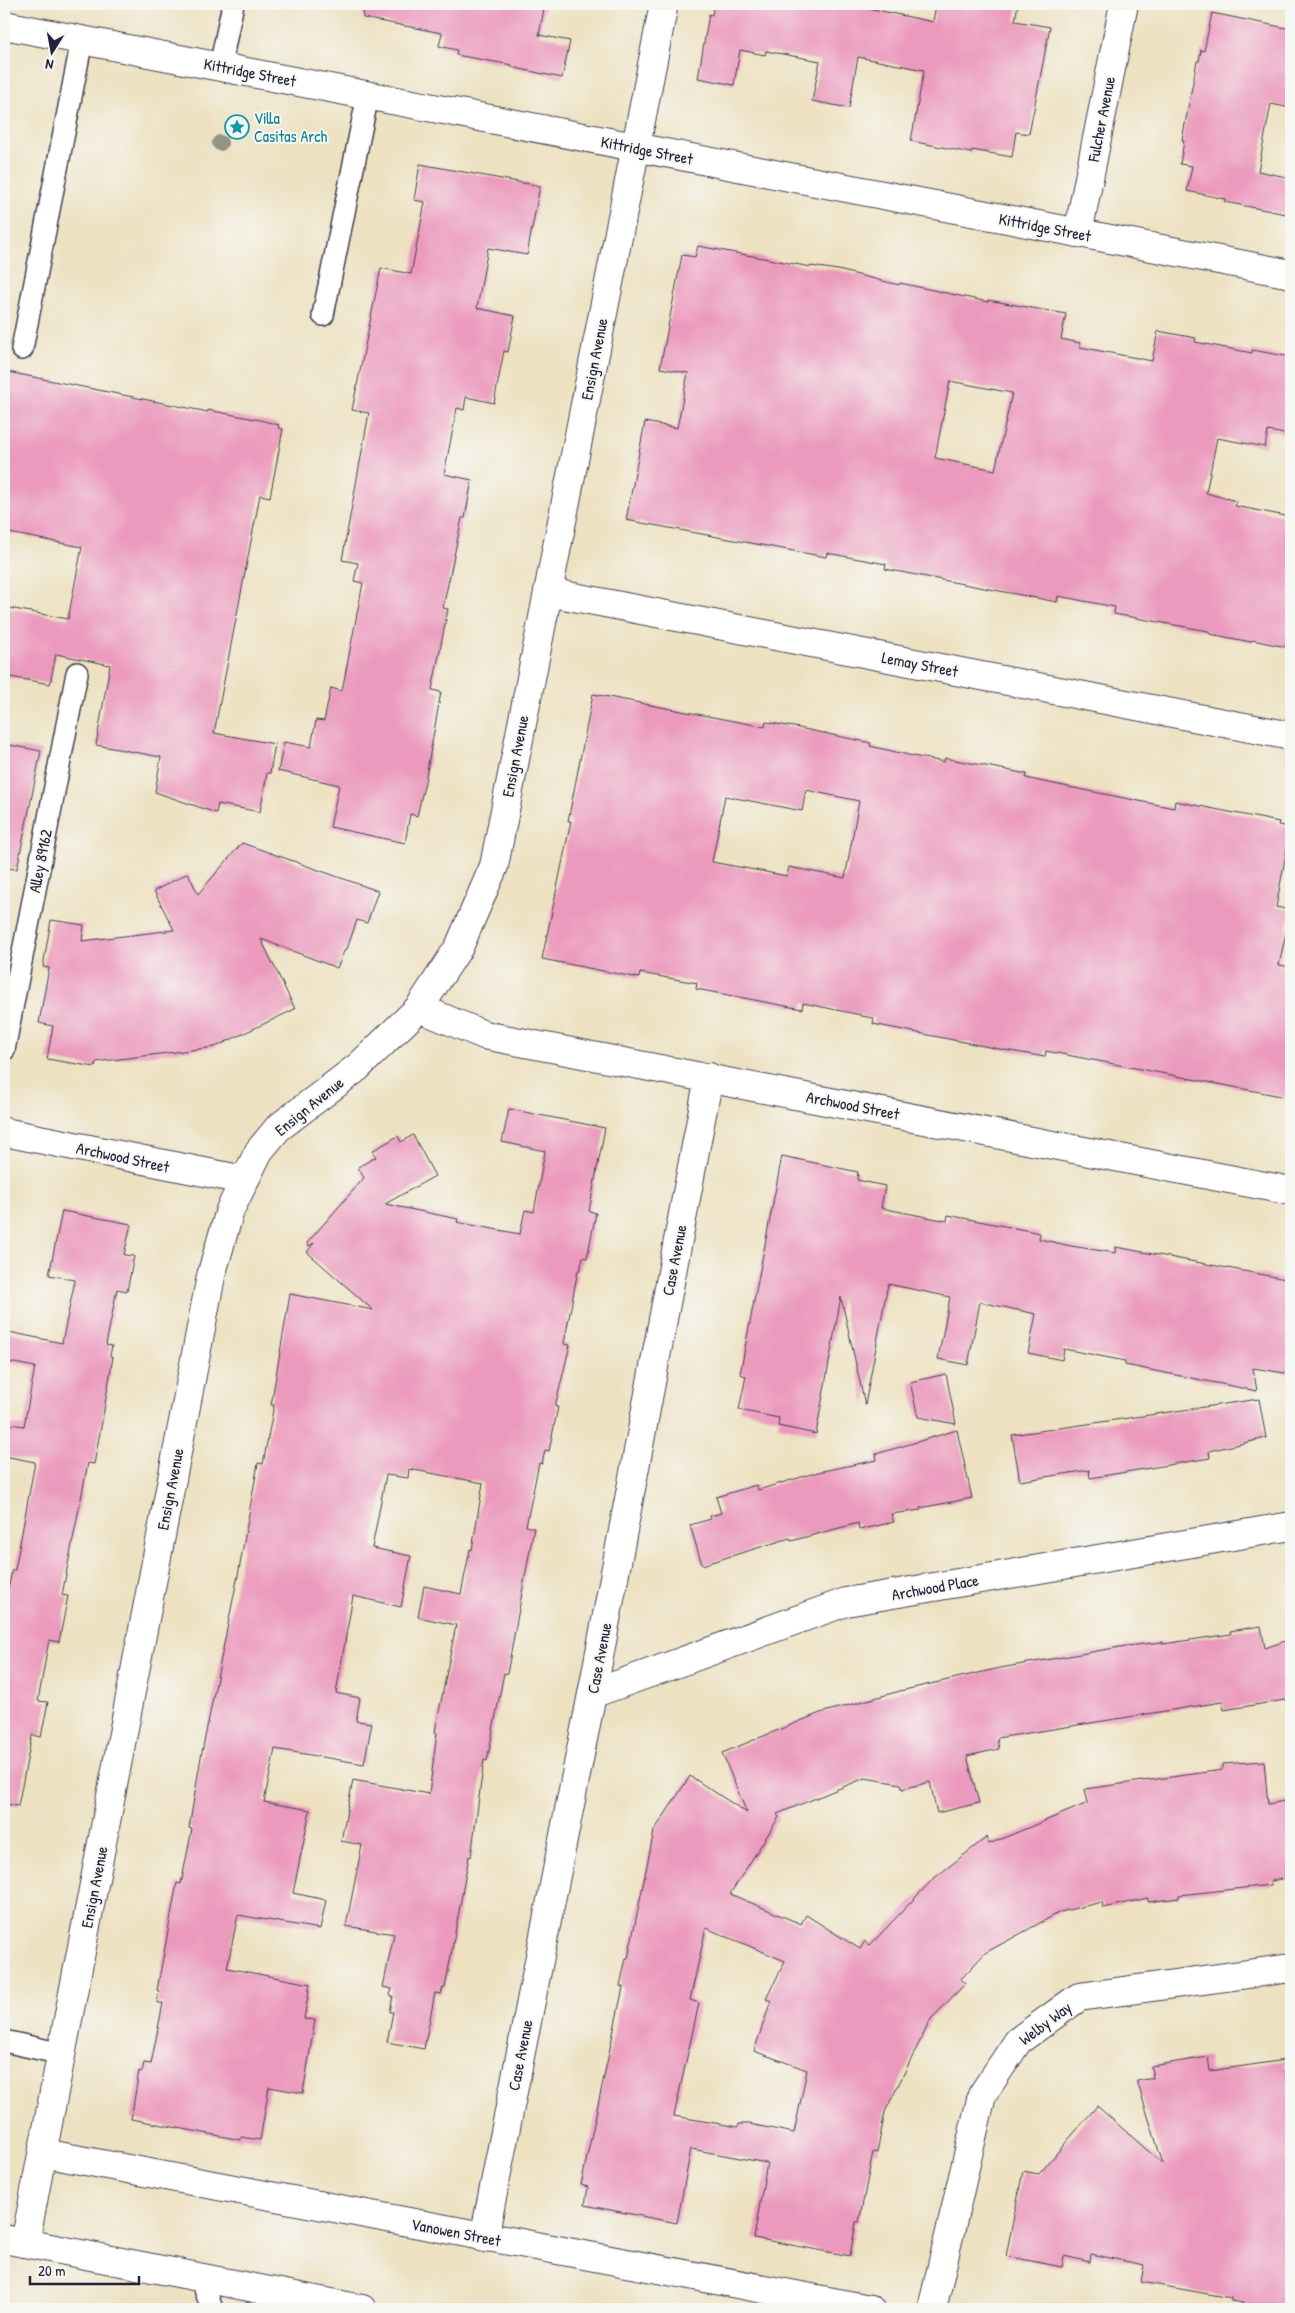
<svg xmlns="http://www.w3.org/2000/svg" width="1295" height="2313" font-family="'Patrick Hand',sans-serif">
<rect width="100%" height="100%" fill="#f6f6f2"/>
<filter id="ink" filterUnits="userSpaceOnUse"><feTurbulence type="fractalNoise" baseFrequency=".02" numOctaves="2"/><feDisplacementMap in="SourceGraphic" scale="10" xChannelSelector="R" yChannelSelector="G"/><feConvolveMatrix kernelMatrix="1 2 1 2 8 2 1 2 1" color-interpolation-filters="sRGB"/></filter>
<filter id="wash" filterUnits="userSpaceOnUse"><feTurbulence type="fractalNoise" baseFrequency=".0096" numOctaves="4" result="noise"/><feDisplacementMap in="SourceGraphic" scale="20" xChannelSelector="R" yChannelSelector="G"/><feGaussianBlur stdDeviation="1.12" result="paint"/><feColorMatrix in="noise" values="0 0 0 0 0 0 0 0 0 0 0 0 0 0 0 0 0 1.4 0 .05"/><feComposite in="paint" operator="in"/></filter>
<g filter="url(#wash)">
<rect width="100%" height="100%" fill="#ede1c1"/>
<g id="blocks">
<g fill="#eb99bc" fill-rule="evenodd">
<polygon points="364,4 545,4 539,35 570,41 562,78 511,67 512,65 456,55 457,50 439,46 442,33 363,18"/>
<polygon points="714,4 869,4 868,8 933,22 936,4 1018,4 1015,21 1050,27 1029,134 1016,132 1012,157 972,150 971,153 911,141 924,70 858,57 849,108 812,101 820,61 766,51 765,55 740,50 734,85 698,78 709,14 712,15"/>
<polygon points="1212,13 1291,29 1291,108 1271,104 1258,171 1291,178 1286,214 1225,202 1225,199 1187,191 1192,166 1180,164 1184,141 1182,140 1197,61 1199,61 1201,50 1204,51"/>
<polygon points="420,164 540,186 527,255 488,248 477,308 515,316 508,352 504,351 494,403 466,397 464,410 457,408 444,474 472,480 465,518 462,518 443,608 448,609 432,690 441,692 425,782 417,816 410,814 405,843 330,827 339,785 278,771 284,742 311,747 316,720 324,721 331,688 342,691 363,583 354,581 358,563 342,560 369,413 352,410 381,268 411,274 425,202 414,200"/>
<path d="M698 246 811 267V266L838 270 899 285 900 283 988 302V300L1066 314 1061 339 1080 343V347L1152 361 1158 331 1196 338 1195 342 1252 353V350L1291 357V435L1268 431 1265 447 1217 438 1206 493 1236 501 1235 506 1291 517V648L1252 640 1251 642 1210 634 1208 631 1114 614 1115 607 1058 596 1057 602 885 569 886 564 827 553 826 557 626 520 645 422 677 428 688 373 660 368 682 255 695 257ZM950 381 1012 393 995 470 935 458Z"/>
<polygon points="8,372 208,412 208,410 260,420 279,425 278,428 283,429 270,497 260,495 214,733 275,744 270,773 267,773 260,812 218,804 216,813 155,792 161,757 96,745 110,665 56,654 50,684 4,676 4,607 68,619 82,547 4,532 4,375 7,376"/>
<path d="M593 694 765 727 766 722 799 728 871 743 870 746 913 756 944 762 945 758 1027 774 1026 778 1044 782 1174 808 1175 801 1279 822 1278 825 1291 827 1276 907 1291 910 1279 965 1291 967V1098L1046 1051 1045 1057 999 1049 873 1024 874 1018 861 1016V1015L803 1003 802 1009 696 989 697 983 640 973 639 978 542 959 571 821H568ZM806 790 859 801 845 878 789 867 787 876 712 862 725 796 802 811Z"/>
<polygon points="4,744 41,751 17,869 4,868"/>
<polygon points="242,843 378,891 367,923 357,920 347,949 345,949 337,968 261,939 295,1009 215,1047 96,1062 95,1067 47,1059 53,1026 39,1023 49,968 43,967 51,920 84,925 82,941 174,930 154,891 188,873 198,894"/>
<polygon points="509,1109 605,1128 589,1211 596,1213 587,1258 583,1257 580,1270 578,1270 564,1344 570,1345 555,1407 558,1407 549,1451 545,1450 542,1464 539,1463 526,1526 534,1528 507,1674 504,1673 487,1761 484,1760 471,1857 469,1856 445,1988 443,1988 441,1994 435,1993 424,2049 387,2042 393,2012 390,2012 393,1996 390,1995 392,1989 383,1987 394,1934 346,1926 362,1845 341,1841 353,1780 429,1794 437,1733 435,1732 456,1625 418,1617 424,1586 461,1594 470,1549 472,1550 483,1483 409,1469 408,1478 386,1475 372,1548 411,1556 401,1607 353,1596 336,1693 360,1698 356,1721 372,1723 364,1764 275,1749 264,1802 310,1810 293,1893 326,1900 320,1929 238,1915 227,1968 310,1984 304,2019 315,2020 303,2093 269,2087 260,2140 241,2137 241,2140 131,2119 139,2071 142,2072 144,2063 151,2064 163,2003 157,2003 159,1991 157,1990 177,1883 181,1884 192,1829 189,1828 201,1757 239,1570 258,1463 263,1464 274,1405 271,1405 290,1294 373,1310 307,1252 314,1243 309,1246 307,1243 364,1178 358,1167 376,1157 372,1151 398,1136 401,1142 413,1135 435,1176 385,1204 458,1219 457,1222 461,1223 520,1234 525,1210 534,1212 545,1151 502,1142"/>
<polygon points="782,1156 858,1172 857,1180 885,1186 881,1208 947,1221 948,1215 1040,1233 1039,1239 1071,1246 1115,1253 1116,1247 1291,1280 1291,1374 1253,1368 1257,1391 1125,1365 1125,1361 1064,1349 1062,1360 1028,1353 1036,1314 980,1302 968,1365 938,1359 950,1297 888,1284 865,1405 841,1297 816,1434 778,1426 779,1418 739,1410 746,1376 740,1374"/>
<polygon points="62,1211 131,1224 124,1255 134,1256 127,1291 117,1289 106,1345 112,1346 110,1356 113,1357 102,1422 94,1464 88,1463 62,1595 68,1596 59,1642 49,1640 38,1701 48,1702 41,1737 32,1735 18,1806 4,1804 4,1610 12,1570 15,1570 35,1462 4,1456 4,1423 24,1426 35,1367 4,1361 4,1331 62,1343 75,1280 49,1275"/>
<polygon points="946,1374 956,1424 918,1417 910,1382"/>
<polygon points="1259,1399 1266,1438 1209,1451 1210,1458 1090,1478 1089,1470 1020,1481 1012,1435"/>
<polygon points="957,1430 972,1498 920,1508 921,1510 891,1514 894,1522 859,1530 858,1523 791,1541 790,1538 702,1565 690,1525 711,1519 710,1516 721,1513 716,1497 756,1485 758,1490 818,1472 877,1460 876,1454"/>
<path d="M1261 1626 1265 1648 1291 1639V1699L1224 1710 1222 1702 997 1738 999 1749 967 1756 979 1803 937 1813 930 1782 902 1789 901 1784 865 1778 777 1814 779 1817 730 1894 801 1924 806 1915 860 1949 865 1941 870 1945 933 1879 987 1837 989 1844 1088 1803 1085 1789 1222 1770V1764L1264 1761 1268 1804 1291 1800V1878L1270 1881 1271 1885 1179 1895V1898L1148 1902V1898L1103 1908 1102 1902 1060 1912 985 1953 961 1979 965 1984 931 2019 885 2112 877 2153 873 2152 859 2222H856L850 2256 754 2238 767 2163 691 2149 677 2223 585 2205 588 2187 581 2185 623 1987 620 1986 626 1958H628L654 1831 690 1776 747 1813 722 1753 820 1713 900 1691 1000 1668 1126 1646 1163 1642V1644L1231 1634 1230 1631ZM706 1928 785 1961 766 1999 771 2001 754 2051 807 2070 794 2133 749 2124H739L738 2127 674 2116 699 2003 690 2000Z"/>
<polygon points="1208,2057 1210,2071 1285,2060 1285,2067 1291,2067 1291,2309 1242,2309 1243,2303 1231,2301 1231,2298 1141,2282 1144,2265 1091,2254 1090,2262 1064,2256 1062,2267 1006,2256 1023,2171 1039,2174 1097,2106 1163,2164 1137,2081 1153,2078 1151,2066"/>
</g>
</g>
</g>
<g filter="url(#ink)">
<use href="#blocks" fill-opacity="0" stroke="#403f4f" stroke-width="1"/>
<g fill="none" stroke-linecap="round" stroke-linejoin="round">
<g stroke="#403f4f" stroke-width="24">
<g id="service">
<polyline points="220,67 233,4"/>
<polyline points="323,315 368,95"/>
<polyline points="22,349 82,40"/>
<polyline points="4,1050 77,673"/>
<polyline points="4,2041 62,2054"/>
<polyline points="201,2278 212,2309"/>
</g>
</g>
<g stroke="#403f4f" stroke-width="30">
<g id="minor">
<polyline points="4,25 1291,274"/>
<polyline points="1078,233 1124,4"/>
<polyline points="548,592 1291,736"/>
<polyline points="419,1008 484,1035 1291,1191"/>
<polyline points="4,1132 244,1180"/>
<polyline points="592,1694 846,1602 1291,1526"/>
<polyline points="43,2153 870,2309"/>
<polyline points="484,2238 592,1694 709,1077"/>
<polyline points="25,2243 211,1276 230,1210 259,1151 278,1128 358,1067 419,1008 459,947 494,866 664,4"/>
<polyline points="932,2309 982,2095 1018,2041 1079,1997 1291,1968"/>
</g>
</g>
<g stroke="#403f4f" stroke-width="30">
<polyline id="secondary" points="4,2239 362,2309"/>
</g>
<use href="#service" stroke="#fff" stroke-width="21"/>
<use href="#minor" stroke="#fff" stroke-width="28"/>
<use href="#secondary" stroke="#fff" stroke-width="28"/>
</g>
<circle fill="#929582" cx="220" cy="143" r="8"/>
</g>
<defs>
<g id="sight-ring" transform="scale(1.25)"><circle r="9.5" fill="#f6f6f2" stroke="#0f9aa8" stroke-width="1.5"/><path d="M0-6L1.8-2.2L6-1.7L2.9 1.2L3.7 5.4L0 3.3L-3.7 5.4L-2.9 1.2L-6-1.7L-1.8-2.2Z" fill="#0f9aa8"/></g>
</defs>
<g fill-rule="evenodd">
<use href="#sight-ring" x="237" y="127"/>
</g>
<g text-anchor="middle" stroke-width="4" stroke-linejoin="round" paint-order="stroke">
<g font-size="16" fill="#22223b" stroke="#f6f6f2">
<text transform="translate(250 72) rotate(11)" y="6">Kittridge Street</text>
<text transform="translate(1101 119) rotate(-79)" y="6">Fulcher Avenue</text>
<text transform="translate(647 150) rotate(11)" y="6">Kittridge Street</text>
<text transform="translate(1045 227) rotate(11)" y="6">Kittridge Street</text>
<text transform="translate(594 359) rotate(-79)" y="6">Ensign Avenue</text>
<text transform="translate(920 664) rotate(11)" y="6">Lemay Street</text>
<text transform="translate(515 756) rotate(-79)" y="6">Ensign Avenue</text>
<text transform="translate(40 861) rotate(-79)" y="6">Alley 89162</text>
<text transform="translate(853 1105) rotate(11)" y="6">Archwood Street</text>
<text transform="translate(309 1106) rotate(-39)" y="6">Ensign Avenue</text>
<text transform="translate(123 1157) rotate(12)" y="6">Archwood Street</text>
<text transform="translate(674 1260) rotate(-79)" y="6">Case Avenue</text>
<text transform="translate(170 1489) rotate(-79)" y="6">Ensign Avenue</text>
<text transform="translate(935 1587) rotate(-10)" y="6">Archwood Place</text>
<text transform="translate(599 1658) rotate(-79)" y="6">Case Avenue</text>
<text transform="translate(94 1887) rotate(-79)" y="6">Ensign Avenue</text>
<text transform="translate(1045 2023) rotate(-37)" y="6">Welby Way</text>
<text transform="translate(520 2055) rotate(-79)" y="6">Case Avenue</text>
<text transform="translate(456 2232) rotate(11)" y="6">Vanowen Street</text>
</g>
<g font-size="16" fill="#0d838f" stroke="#f6f6f2" text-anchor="start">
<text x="254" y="124">Villa<tspan x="254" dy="18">Casitas Arch</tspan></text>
</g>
</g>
<rect width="1295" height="2313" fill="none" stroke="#f6f6f2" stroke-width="20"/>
<g transform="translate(52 52) rotate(191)" stroke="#f6f6f2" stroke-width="4" paint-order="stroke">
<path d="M0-4L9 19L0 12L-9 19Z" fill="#22223b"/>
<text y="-8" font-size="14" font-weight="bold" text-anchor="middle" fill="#22223b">N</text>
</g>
<path d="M30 2276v8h109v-8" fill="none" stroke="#22223b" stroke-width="2.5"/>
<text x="38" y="2276" font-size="15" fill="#22223b" stroke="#f6f6f2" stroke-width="4" paint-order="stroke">20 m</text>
</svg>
